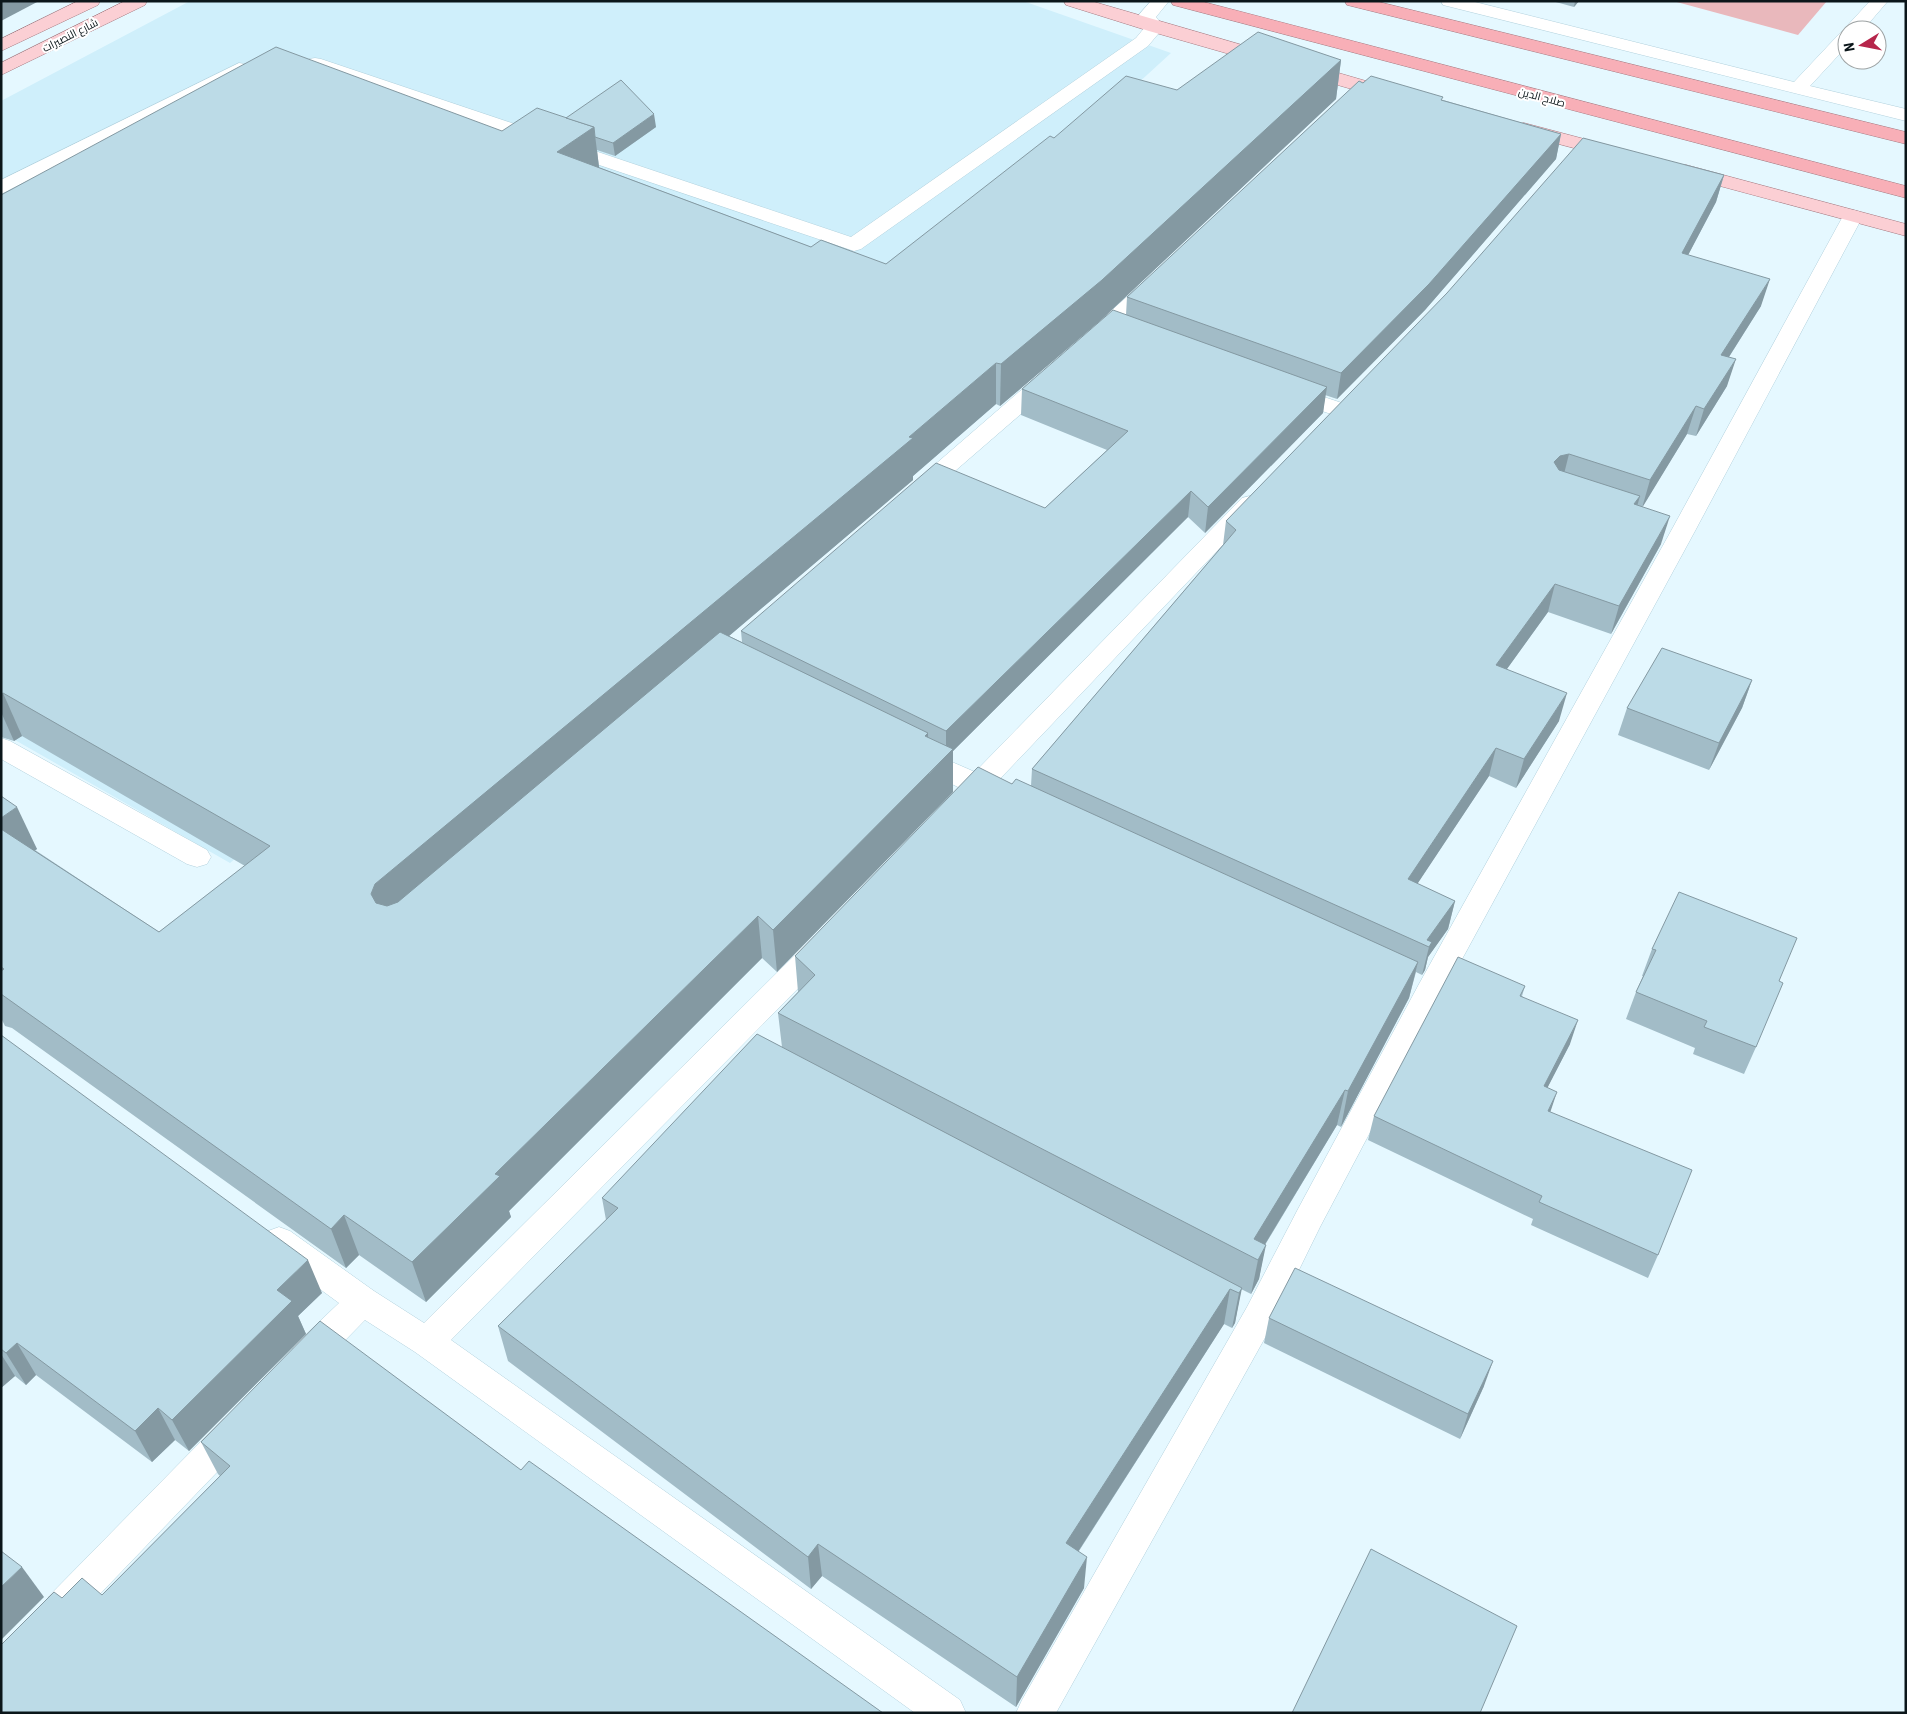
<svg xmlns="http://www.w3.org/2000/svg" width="1907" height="1714" font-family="'Roboto Condensed',Cairo,sans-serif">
<rect width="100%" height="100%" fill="#e5f8ff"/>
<polygon fill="#cfeffb" points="190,1 1023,1 1171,53 1040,173 909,303 230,863 1,732 1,101"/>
<polygon fill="#e9b8bc" points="1673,1 1827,1 1798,35"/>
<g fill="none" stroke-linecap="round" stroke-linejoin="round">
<g stroke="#b2d1dd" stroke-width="1">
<g id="minor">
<polygon points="1151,1 1169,1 1156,17 1164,27 1148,46 861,249 854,251 309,67 306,63 309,59 315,58 321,59 851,237 1136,38 1145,27 1137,17"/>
<polygon points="1441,1 1471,1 1794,82 1841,32 1845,31 1847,26 1870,1 1888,1 1863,30 1847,30 1847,46 1810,86 1906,109 1906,121 1443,5"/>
<polygon points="239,63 245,64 248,68 245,72 1,194 1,180"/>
<polygon points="1853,210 1860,212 1863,216 1695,531 1442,996 1320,1227 1271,1327 1056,1713 1016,1713 1022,1700 1247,1307 1298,1209 1419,984 1671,531 1843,216 1846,212"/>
<polygon points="1154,277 1161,279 1164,283 1161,287 1102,343 1094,344 1086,343 1083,338 1086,333 1147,279"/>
<polygon points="1050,370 1058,372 1061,377 1058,382 925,497 917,499 909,497 905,492 909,487 1042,372"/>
<polygon points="1288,385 1348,405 1351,410 1348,415 1340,417 1280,397 1277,392 1280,387"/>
<path d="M1250 496 1258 498 1262 503 1258 508 996 783 1003 786 1007 793 1003 800 994 803 982 798C973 808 967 811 955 807L951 800 960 788 911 764 907 757 911 750 920 748 975 772 1242 498Z"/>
<polygon points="1,738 10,741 207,850 211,857 207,864 197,867 187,864 1,759"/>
<polygon points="823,934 833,937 837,945 833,953 451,1340 960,1700 966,1713 915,1713 415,1352 365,1320 318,1368 306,1372 294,1368 289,1357 294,1346 339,1303 268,1251 263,1241 268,1231 279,1227 290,1231 374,1291 424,1323 813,937"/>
<polygon points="234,1415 246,1420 251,1431 246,1442 75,1620 62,1626 49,1620 44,1608 49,1596 222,1420"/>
</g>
</g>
<g stroke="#a57980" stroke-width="1">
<g id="major">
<polygon points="78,1 100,1 98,5 1,51 1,39"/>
<polygon points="125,1 147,1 145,5 1,75 1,63"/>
<polygon points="1064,1 1091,1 1397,90 1399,94 1397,98 1390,100 1383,98 1149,31 1066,5"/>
<polygon points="1524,123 1622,149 1625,153 1622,157 1615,159 1517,133 1515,129 1517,125"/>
<polygon points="1686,165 1906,224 1906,236 1679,175 1676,171 1679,167"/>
</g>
</g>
<g stroke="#a57980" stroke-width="1">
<g id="highway">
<polygon points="1171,1 1200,1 1906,186 1906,198 1173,5"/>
<polygon points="1345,1 1375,1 1906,132 1906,144 1347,5"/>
</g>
</g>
<use href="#minor" fill="#fff" fill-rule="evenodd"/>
<use href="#major" fill="#fbcfd4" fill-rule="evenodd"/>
<use href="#highway" fill="#f8afb7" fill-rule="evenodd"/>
</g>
<g fill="#a2bcc7">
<polygon points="1552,1 1579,1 1574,7"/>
<polygon points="1341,60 1336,99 1100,321 1000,406 996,404 913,476 913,480 729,636 742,642 741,631 1045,508 1107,450 1021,415 1022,389 1126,315 1127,297 1363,83 1443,100 1561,134 1556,159 1425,310 1337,399 1325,395 1323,413 1205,533 1188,517 953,751 953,792 777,972 762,958 509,1211 511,1217 426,1302 359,1255 346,1268 12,1028 5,1026 1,1018 1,796 37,849 35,850 159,932 245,866 22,736 14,741 1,737 1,195 502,131 566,118 656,127 615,156 597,150 599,167 598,167 811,247 886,264 1054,138 1177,90"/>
<polygon points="1724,175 1716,202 1688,255 1761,306 1729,357 1727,386 1696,436 1687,434 1642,507 1661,544 1611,634 1548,612 1506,670 1559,721 1516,788 1489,776 1417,884 1455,901 1448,929 1428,957 1425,970 1422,975 1416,972 1409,998 1341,1127 1337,1125 1265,1245 1259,1279 1251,1294 1241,1289 1235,1323 1232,1328 1224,1324 1079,1551 1084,1588 1016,1707 822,1576 811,1589 508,1361 498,1326 606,1220 602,1198 782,1047 778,1013 798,992 795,956 1012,784 1031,786 1032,769 1223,545 1226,521"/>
<polygon points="1752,680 1742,708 1709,770 1618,735 1627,708"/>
<polygon points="1652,949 1779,981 1756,1047 1744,1074 1693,1054 1695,1048 1626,1019 1636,992 1643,976 1642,976"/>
<polygon points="1525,986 1522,996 1570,1044 1547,1088 1550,1112 1658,1255 1648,1278 1531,1225 1533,1219 1368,1140 1374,1116"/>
<polygon points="1,1035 322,1293 298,1316 306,1334 189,1451 175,1440 152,1462 36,1375 26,1385 15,1376 1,1388"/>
<polygon points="1269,1318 1484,1386 1460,1439 1264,1343"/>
<polygon points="201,1442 521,1470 883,1713 62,1598 102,1595 220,1476 218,1474"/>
</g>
<g fill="#8499a2">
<polygon points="1,1 39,1 1,21"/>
<polygon points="1575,1 1579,1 1574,7"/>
<polygon points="1341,60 1336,99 1100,321 1000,406 1001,364"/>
<polygon points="654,114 656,127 615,156 613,143"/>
<polygon points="594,127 599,167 563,192 557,152"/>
<polygon points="1561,134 1556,159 1425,310 1337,399 1341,373"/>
<polygon points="1724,175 1716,202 1675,280 1682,253"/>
<polygon points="1770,279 1761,306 1713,382 1721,355"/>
<polygon points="1736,359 1727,386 1696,436 1704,409"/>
<polygon points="996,363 996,404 913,476 913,480 387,926 371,894 375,884 909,437"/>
<polygon points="1327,387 1323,413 1205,533 1208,507"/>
<polygon points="1696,406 1687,434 1642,508 1650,480"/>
<polygon points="1569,454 1562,482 1554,462 1560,456"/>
<polygon points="1191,491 1188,517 953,751 953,792 777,972 773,930 925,736 928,733 929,774 946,756 946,731"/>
<polygon points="1640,496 1632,524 1634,504"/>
<polygon points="1670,516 1661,544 1611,634 1619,606"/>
<polygon points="1555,584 1548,612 1489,694 1496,665"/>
<polygon points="1752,680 1742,708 1709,770 1719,743"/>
<polygon points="3,693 22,736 14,741 1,712 1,694"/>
<polygon points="1567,693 1559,721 1516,788 1524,759"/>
<polygon points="1496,748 1489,776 1402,907 1408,879"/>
<polygon points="17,807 37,849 13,866 1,840 1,818"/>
<polygon points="1455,901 1448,929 1428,957 1425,970 1422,975 1429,947 1427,940"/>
<polygon points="758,916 762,958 509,1211 511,1217 426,1302 412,1262 495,1174"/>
<polygon points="1418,962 1409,998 1341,1127 1348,1091"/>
<polygon points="1578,1020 1570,1044 1536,1110 1544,1086"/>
<polygon points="1345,1090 1337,1125 1256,1259 1254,1239"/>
<polygon points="1557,1092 1549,1116 1548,1111"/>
<polygon points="344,1215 359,1255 346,1268 331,1229"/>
<polygon points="1266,1245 1259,1279 1251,1294 1258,1260"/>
<polygon points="308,1260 322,1293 298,1316 306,1334 189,1451 172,1420 277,1290"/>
<polygon points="1242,1288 1235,1323 1232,1328 1239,1293"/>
<polygon points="1230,1289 1224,1324 1063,1575 1066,1543"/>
<polygon points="17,1343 36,1375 26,1385 6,1353"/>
<polygon points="1,1354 15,1376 1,1388"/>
<polygon points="1493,1361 1484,1386 1460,1439 1468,1414"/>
<polygon points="158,1408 175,1440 152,1462 135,1431"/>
<polygon points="818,1544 822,1576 811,1589 808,1557"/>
<polygon points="1087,1557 1084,1588 1016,1707 1017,1677"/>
<polygon points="22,1567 44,1597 1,1640 1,1587"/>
</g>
<g fill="#bcdbe7" stroke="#8499a2">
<polygon points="1258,32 1341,60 1102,280 1001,364 996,363 909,437 913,438 375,884 371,894 376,903 387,906 398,902 720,632 928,733 925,736 953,749 773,930 758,916 495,1174 500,1176 412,1262 344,1215 331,1229 1,994 1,971 4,969 1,967 1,829 159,932 270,846 3,693 1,694 1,195 276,47 502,131 537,108 594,127 557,152 811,247 821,240 886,264 1050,136 1054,138 1126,76 1177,90"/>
<polygon points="1371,76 1443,97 1441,100 1561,134 1429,284 1341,373 1127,297 1359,81 1363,83"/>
<polygon points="621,80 654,114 613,143 595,137 594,127 566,118"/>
<polygon points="1583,138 1724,175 1682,253 1770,279 1721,355 1736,359 1704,409 1696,406 1650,480 1569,454 1560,456 1554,462 1559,470 1640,496 1634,504 1670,516 1619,606 1555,584 1496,665 1567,693 1524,759 1496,748 1408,879 1455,901 1427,940 1432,942 1429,947 1032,769 1236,530 1226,521 1447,293"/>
<polygon points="1113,310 1327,387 1208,507 1191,491 946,731 741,631 936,463 1045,508 1128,431 1022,389"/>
<polygon points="1662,648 1752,680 1719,743 1627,708"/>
<polygon points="978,767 1012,784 1016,779 1418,962 1348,1091 1345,1090 1254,1239 1266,1245 1258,1260 778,1013 815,975 795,956"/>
<polygon points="1,796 17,807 1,818"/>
<polygon points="1679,892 1797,938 1779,981 1783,983 1756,1047 1704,1027 1707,1021 1636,992 1656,950 1652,949"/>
<polygon points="1458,957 1525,986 1520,996 1578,1020 1544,1086 1557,1092 1548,1111 1692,1170 1658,1255 1539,1202 1542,1196 1374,1116"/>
<polygon points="757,1034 1242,1288 1239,1293 1230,1289 1066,1543 1087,1557 1017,1677 818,1544 808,1557 498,1326 618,1208 602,1198"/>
<polygon points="1,1035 308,1260 277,1290 292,1301 172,1420 158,1408 135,1431 17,1343 6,1353 1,1349"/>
<polygon points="1295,1268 1493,1361 1468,1414 1269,1318"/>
<polygon points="320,1321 521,1470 529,1461 883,1713 1,1713 1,1645 54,1592 62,1598 82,1578 102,1595 230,1466 201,1442"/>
<polygon points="1371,1549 1517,1626 1480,1713 1292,1713"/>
<polygon points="1,1551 22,1567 1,1587"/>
</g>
<g text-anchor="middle" stroke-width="4" stroke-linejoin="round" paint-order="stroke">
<g font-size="11" fill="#0b161a" stroke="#fff">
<text transform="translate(70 35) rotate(-27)" y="4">شارع النصيرات</text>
<text transform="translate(1542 97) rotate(15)" y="4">صلاح الدين</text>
</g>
</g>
<rect width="1907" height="1714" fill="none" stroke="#0b161a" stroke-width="5"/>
<g transform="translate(1862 45) rotate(260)"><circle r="24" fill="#ffffff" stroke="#9da2a3"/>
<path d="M0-4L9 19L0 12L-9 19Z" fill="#b6254b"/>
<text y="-8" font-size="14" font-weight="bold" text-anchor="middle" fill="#0b161a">N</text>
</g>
</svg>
